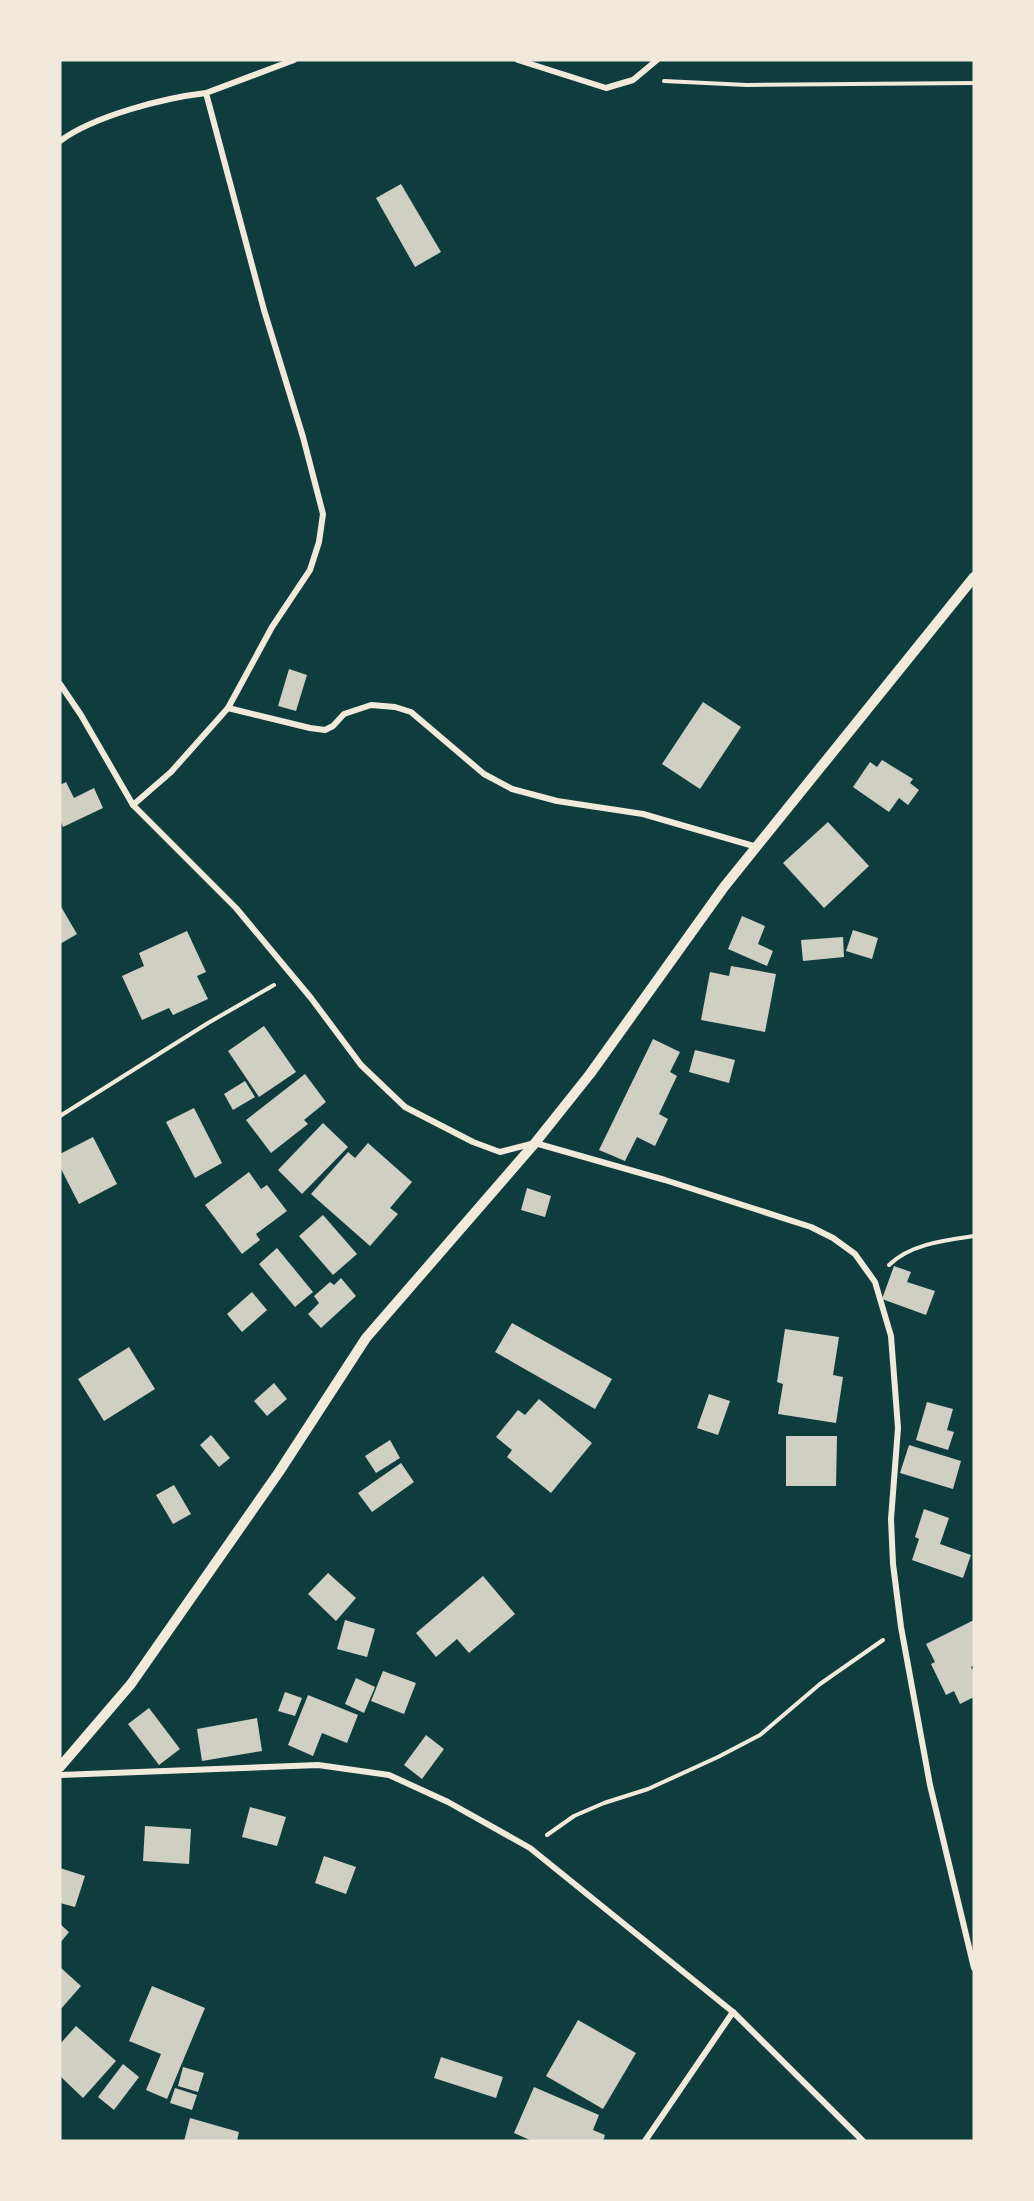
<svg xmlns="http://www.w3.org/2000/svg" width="1034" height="2201" font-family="'DM Sans',sans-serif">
<rect width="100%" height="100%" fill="#0f3d3e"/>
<g fill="#cfcfc3">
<polygon points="401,184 441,252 415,267 376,198"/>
<polygon points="289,669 307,675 296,711 278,706"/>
<polygon points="703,702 741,727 700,789 662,764"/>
<polygon points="882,760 913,779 910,783 919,790 908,805 899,798 889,812 853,787 870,762 877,767"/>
<polygon points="66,782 74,798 94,788 103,808 63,827 60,820 60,785"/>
<polygon points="828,822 869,866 824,908 783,863"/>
<polygon points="60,905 77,934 60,944"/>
<polygon points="742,916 765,926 758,944 773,951 767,966 728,949"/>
<polygon points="853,930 878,938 872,959 846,951"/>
<polygon points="187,931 206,972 197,976 208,999 173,1015 169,1008 142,1020 122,976 144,966 139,953"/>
<polygon points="843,937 844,957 803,961 801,940"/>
<polygon points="731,966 776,974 765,1032 701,1020 710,972 729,976"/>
<polygon points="264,1026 296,1072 259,1097 228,1051"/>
<polygon points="653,1039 680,1052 670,1072 677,1076 659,1114 668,1119 655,1146 637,1137 625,1161 599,1150"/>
<polygon points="695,1050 735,1060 729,1083 689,1072"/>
<polygon points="305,1074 326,1102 304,1120 308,1124 271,1153 246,1120"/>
<polygon points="245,1081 255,1097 233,1110 224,1094"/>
<polygon points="194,1108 222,1163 195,1178 166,1122"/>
<polygon points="323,1123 348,1147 302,1194 278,1170"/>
<polygon points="93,1137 117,1184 79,1204 60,1167 60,1154"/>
<polygon points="368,1143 412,1182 390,1208 398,1214 370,1246 311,1194 348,1152 355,1158"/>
<polygon points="249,1172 261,1189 267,1185 287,1211 256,1234 260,1240 242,1254 205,1205"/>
<polygon points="527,1188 551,1196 545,1217 521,1210"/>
<polygon points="323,1215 357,1254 333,1275 299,1236"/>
<polygon points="277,1248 313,1292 295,1307 259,1264"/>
<polygon points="894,1266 911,1272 907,1282 935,1291 926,1315 882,1299"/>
<polygon points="341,1278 356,1296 321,1328 308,1314 319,1303 314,1296 330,1282 334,1285"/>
<polygon points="252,1292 267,1310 242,1332 227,1314"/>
<polygon points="512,1323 612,1379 595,1409 495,1352"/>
<polygon points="785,1329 839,1337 833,1375 843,1377 836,1423 778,1414 783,1384 777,1382"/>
<polygon points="129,1347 155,1389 104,1421 78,1379"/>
<polygon points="274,1383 287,1399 267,1416 254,1401"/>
<polygon points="709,1394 730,1401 718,1435 697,1428"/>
<polygon points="539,1399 592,1443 551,1493 507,1457 512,1450 496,1437 518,1410 525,1415"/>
<polygon points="927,1402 953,1409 947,1430 954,1432 948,1450 916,1440"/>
<polygon points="211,1435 230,1458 219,1467 200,1445"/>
<polygon points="786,1436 837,1436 836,1486 786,1486"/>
<polygon points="390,1440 400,1458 376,1473 365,1456"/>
<polygon points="909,1445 961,1461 953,1489 900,1473"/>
<polygon points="401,1463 414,1482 372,1512 358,1493"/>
<polygon points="174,1485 191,1514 173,1524 156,1495"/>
<polygon points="924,1509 949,1518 940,1544 971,1555 963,1578 912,1560 919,1539 915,1537"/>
<polygon points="328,1573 356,1598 336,1621 308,1594"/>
<polygon points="483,1576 515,1614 469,1653 457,1639 436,1657 416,1633"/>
<polygon points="345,1620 375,1629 367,1657 337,1649"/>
<polygon points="974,1620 974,1665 971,1667 974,1673 974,1697 960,1704 954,1691 946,1695 931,1664 935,1662 926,1644"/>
<polygon points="383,1671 416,1683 404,1714 371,1701"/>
<polygon points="356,1678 375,1687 364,1713 345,1704"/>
<polygon points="285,1692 302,1698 295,1716 278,1711"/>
<polygon points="308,1695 358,1715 347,1743 322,1733 313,1756 288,1745"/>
<polygon points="149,1708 180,1749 159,1765 128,1724"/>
<polygon points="257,1718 262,1751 202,1761 197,1729"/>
<polygon points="426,1735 444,1749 422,1779 404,1765"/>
<polygon points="250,1807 286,1817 277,1846 242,1837"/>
<polygon points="145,1826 191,1829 189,1864 143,1861"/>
<polygon points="324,1856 356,1867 346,1894 315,1883"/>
<polygon points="60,1868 85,1876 75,1907 60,1903"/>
<polygon points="60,1924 69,1932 60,1943"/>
<polygon points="60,1967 81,1986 60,2010"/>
<polygon points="152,1986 205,2008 167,2099 146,2090 161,2054 129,2041"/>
<polygon points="578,2020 636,2053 603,2109 546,2076"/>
<polygon points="76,2026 116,2061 83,2098 60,2076 60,2044"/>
<polygon points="441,2057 503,2077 496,2098 434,2078"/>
<polygon points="123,2064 139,2077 114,2110 98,2097"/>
<polygon points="183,2067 204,2073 198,2092 178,2086"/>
<polygon points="534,2087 599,2115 593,2130 605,2135 603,2141 532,2141 514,2133"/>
<polygon points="175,2088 197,2095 192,2110 170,2103"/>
<polygon points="190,2118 239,2132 237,2141 184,2141"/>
</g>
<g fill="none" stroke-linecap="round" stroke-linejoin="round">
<g stroke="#f1e9da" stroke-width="4">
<polyline points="664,81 747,85 974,83"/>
<polyline points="60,1116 208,1023 274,985"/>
<path d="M889 1265C910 1244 946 1240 974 1236"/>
<polyline points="547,1835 574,1816 604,1803 648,1789 718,1757 760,1735 820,1684 883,1640"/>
</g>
<g stroke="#f1e9da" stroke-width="6">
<polyline points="518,60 606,88 633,80 657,60"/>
<polyline points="206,93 294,60"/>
<path d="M60 141C94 116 163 98 206 93L264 310 303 437 323 514 319 542 310 570 272 627 228 708 171 772 133 805"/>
<polyline points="60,684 81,715 133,805 236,908 311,998 361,1065 405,1107 473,1142 500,1152 535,1143 665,1180 811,1227 833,1238 855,1254 875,1282 891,1336 898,1428 891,1519 893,1564 901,1627 930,1785 974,1968"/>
<polyline points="228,708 310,728 325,730 333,726 344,714 371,705 395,707 411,712 484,774 512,789 557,801 643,814 757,847"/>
<polyline points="60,1775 318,1765 389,1775 448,1802 530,1848 733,2012 863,2141"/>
<polyline points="645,2141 733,2012"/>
</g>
<polyline stroke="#f1e9da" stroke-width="10" points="60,1767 131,1684 279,1472 366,1338 535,1143 590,1074 724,887 974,577"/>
</g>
<rect width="1034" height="2201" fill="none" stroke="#f1e9da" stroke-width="123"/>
</svg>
